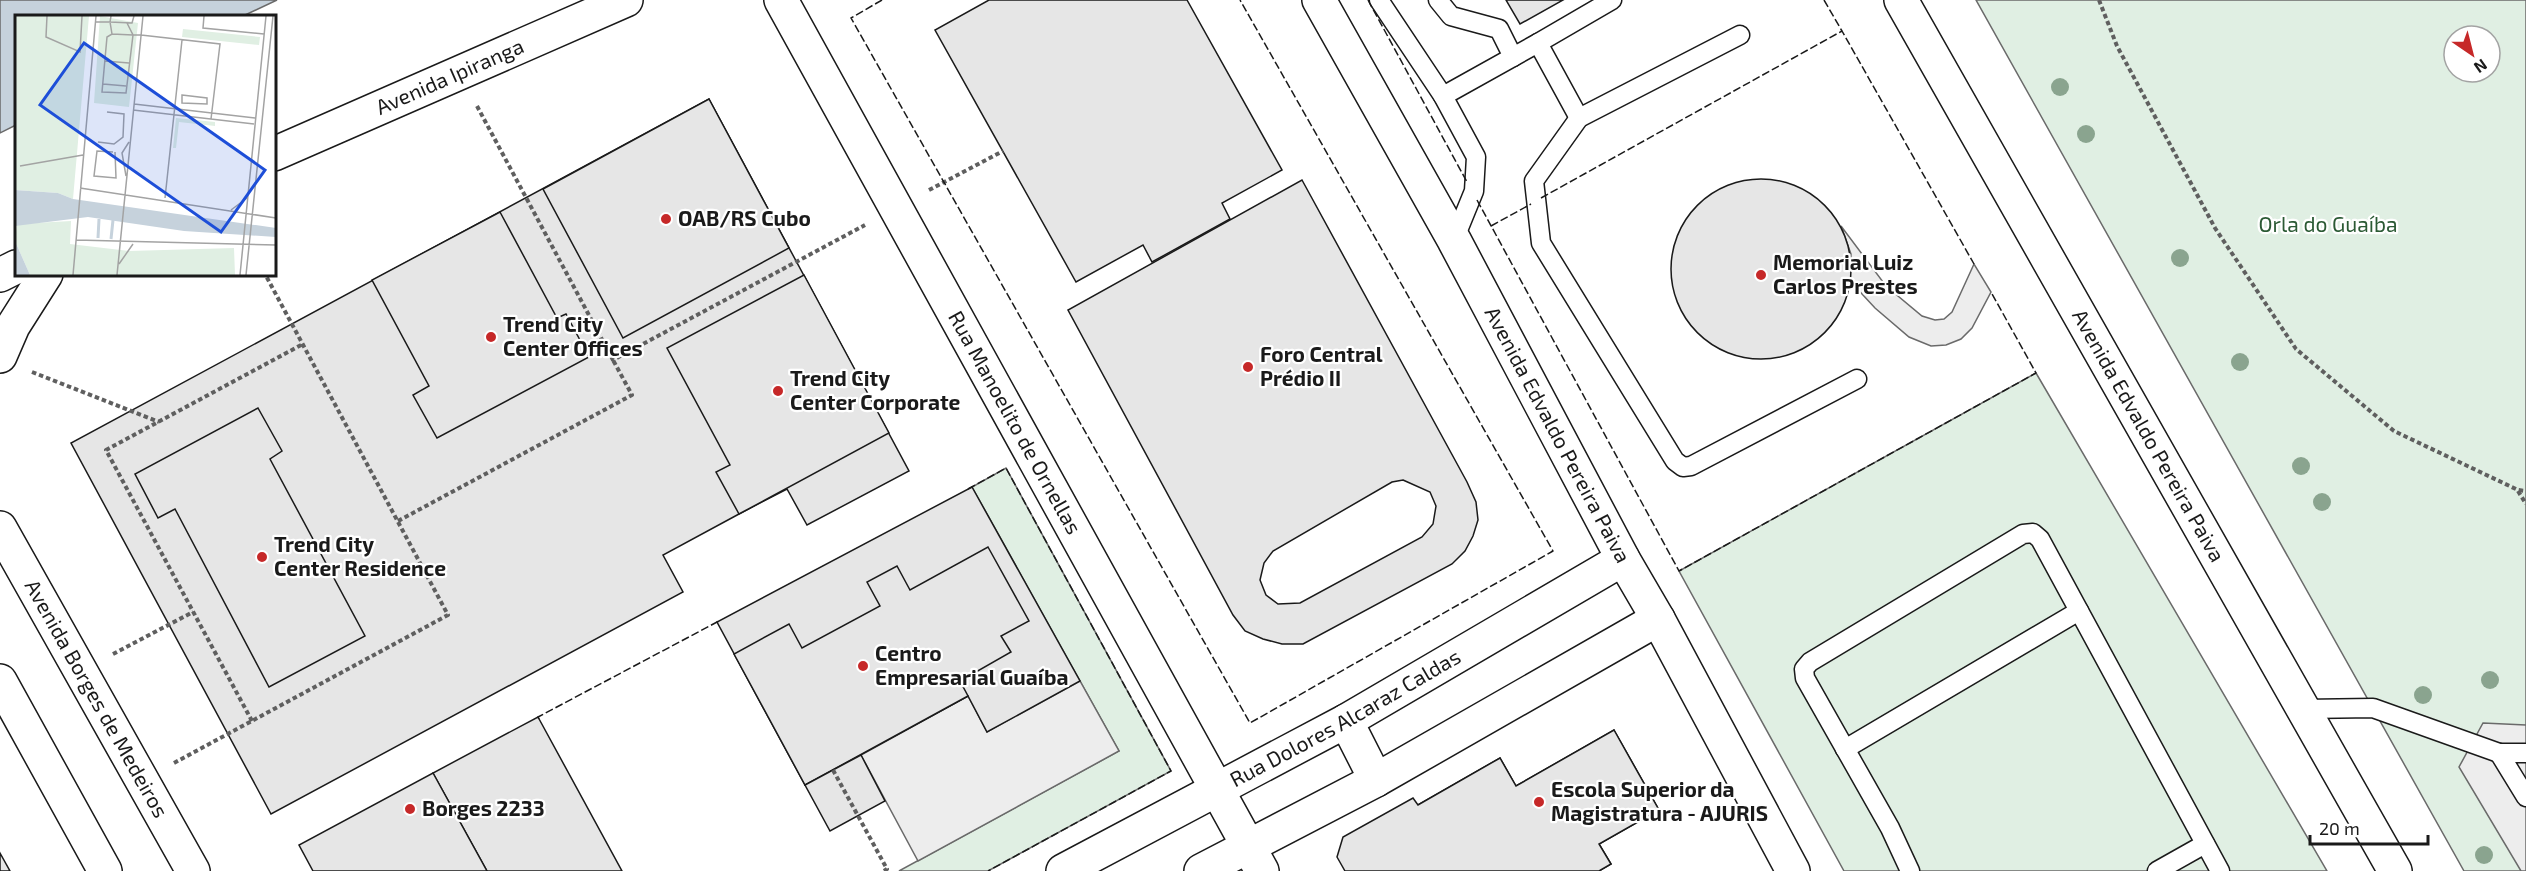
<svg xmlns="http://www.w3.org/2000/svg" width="2526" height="871" font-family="'Exo 2',sans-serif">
<rect width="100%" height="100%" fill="#fff"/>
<g fill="#e0efe3" stroke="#6a6a6a" stroke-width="1.5" fill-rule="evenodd">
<path d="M1976 0H2526V871H2464ZM2454 36H2490V72H2454Z"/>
<polygon points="2036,373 2327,871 1844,871 1679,571"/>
<polygon points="1006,468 1171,771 988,871 899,871 1119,751 972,487"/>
</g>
<g fill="#ededed" stroke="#6a6a6a" stroke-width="1.5">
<polygon points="1841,226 1886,286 1922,316 1935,320 1944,319 1952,312 1974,264 1991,292 1972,328 1961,339 1946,345 1931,346 1909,337 1875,308 1850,281 1851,254"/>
<polygon points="1080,681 1119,751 918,861 861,755 968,696 987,732"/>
<polygon points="2483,723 2526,725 2526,871 2521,871 2459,767"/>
</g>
<polygon fill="#c6d2dc" stroke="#6a6a6a" stroke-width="1.5" points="0,0 277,0 243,16 16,16 16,125 0,133"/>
<g fill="#e6e6e6" stroke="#1a1a1a" stroke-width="1.5" fill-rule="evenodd">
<polygon points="989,0 1187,0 1282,170 1222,203 1230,219 1152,262 1143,245 1076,282 935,30"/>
<polygon points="1506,0 1563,0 1520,24"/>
<polygon points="709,99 909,471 807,525 787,489 739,514 663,555 683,592 271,814 71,443"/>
<polygon points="709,99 789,248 623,338 543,189"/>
<circle cx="1761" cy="269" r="90"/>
<path d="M1302 180 1467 482 1476 502 1478 520 1473 536 1465 551 1452 564 1303 644H1282L1263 639 1245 631 1233 615 1068 310ZM1403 480 1430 492 1436 506 1433 524 1422 537 1300 603 1278 604 1266 595 1260 580 1264 563 1273 551 1392 482Z"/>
<polygon points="500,212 557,318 566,314 589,357 437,438 413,395 429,386 372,280"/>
<polygon points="804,275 889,433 739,514 716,472 730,465 667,348"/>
<polygon points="258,408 282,451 270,459 365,636 269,687 175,509 158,518 135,474"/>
<polygon points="972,487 1080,681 987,732 968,696 805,785 717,622"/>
<polygon points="988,547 1029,621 1001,636 1011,652 960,681 968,696 805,785 734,654 789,624 802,648 880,606 867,582 897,566 910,590"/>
<polygon points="538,717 622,871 487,871 433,773"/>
<polygon points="1614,730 1659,810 1599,844 1611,864 1599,871 1376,871 1368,858 1427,824 1416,806 1500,758 1516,786"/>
<polygon points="1614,730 1659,810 1599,844 1611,864 1599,871 1345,871 1337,857 1343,837 1413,798 1418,805 1500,758 1516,786"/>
<polygon points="861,755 885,801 830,831 805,785"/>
<polygon points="433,773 487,871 313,871 299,845"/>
<polygon points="0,853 10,871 0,871"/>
</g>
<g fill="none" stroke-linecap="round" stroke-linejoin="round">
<g stroke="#1a1a1a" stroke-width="21">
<g id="lane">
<polyline points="1379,0 1443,96 1476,157 1474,191 1454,240"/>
<polyline points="1438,0 1451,16 1499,29 1513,57"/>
<polyline points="1740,35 1579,118 1534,181 1541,243 1675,461 1683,467 1691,466 1857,379"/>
<polyline points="1538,43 1612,0"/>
<polyline points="1443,96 1538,43 1579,118"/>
<polyline points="2304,709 2373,708 2499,753"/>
<polyline points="1845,749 2079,611"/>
<polyline points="2526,753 2499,753 2526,797"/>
<polyline points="1910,871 1890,828 1805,678 1804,669 1810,662 2023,534 2033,533 2040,539 2220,871"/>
<polyline points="2157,871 2205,844"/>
</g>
</g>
<g stroke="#1a1a1a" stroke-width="36">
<g id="street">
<path id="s1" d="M781 0 1262 871"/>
</g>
</g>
<g stroke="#1a1a1a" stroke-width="36">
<g id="secondary">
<path id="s2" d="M1319 0 1454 240 1623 559 1658 619 1793 871"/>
<path id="s3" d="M1901 0 2395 871"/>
<path id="s4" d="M274 154 626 0"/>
<polyline points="0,275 16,267"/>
<polyline points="0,356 13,326 46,274"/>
<path id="s5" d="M0 528 193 871"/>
<polyline points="0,681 105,871"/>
<polyline points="1346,721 1376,780"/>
<path id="s6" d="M1063 871 1346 721 1623 559"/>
<polyline points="1201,871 1376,780 1658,619"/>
</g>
</g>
<g stroke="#5f5f5f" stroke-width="4" stroke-dasharray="4.5 3" stroke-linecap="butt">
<polyline points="2099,0 2117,46 2215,228 2296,349 2394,431 2518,490 2526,491"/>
<polyline points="477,106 613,360 865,225"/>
<polyline points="929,190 1003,151"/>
<polyline points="32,372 159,422"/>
<polyline points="2518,491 2526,504"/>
<polyline points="398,521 632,395 613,360"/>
<polyline points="113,654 193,612"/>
<polyline points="252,721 106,450 303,344"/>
<polyline points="174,763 448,615 265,274"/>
<polyline points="833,770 887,869 884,871"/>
</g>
<use href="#lane" stroke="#fff" stroke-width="18"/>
<use href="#street" stroke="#fff" stroke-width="33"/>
<use href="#secondary" stroke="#fff" stroke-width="33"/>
<g stroke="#1a1a1a" stroke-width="1.5" stroke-dasharray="8 3" stroke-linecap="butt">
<polyline points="882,0 851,18 1250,723 1553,551 1240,0"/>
<polyline points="1368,0 1467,182"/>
<polyline points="1824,0 1842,31"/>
<polyline points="1541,198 1842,31 1974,264"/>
<polyline points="1477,200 1679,571 2036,373 1991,292"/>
<polyline points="1491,226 1531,204"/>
<polyline points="968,489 1006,468 1171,771 988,871"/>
<polyline points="539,719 538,717 719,621"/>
</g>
</g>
<g fill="#8aa48f">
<circle cx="2060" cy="87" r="9"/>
<circle cx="2086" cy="134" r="9"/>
<circle cx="2180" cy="258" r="9"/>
<circle cx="2240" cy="362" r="9"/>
<circle cx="2301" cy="466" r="9"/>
<circle cx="2322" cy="502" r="9"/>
<circle cx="2490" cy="680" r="9"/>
<circle cx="2423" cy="695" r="9"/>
<circle cx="2484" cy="855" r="9"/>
</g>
<g fill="#c62828" stroke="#fff" stroke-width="2">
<circle cx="666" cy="219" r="6"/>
<circle cx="1761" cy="275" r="6"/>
<circle cx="491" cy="337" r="6"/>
<circle cx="1248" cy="367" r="6"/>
<circle cx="778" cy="391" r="6"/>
<circle cx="262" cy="557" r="6"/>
<circle cx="863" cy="666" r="6"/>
<circle cx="1539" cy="802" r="6"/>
<circle cx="410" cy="809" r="6"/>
</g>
<g text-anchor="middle" stroke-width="4.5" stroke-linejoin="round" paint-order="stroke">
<g font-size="21" fill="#1a1a1a" stroke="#fff">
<text dy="7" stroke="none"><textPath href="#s4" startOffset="192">Avenida Ipiranga</textPath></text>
<text dy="7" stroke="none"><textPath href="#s1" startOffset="483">Rua Manoelito de Ornellas</textPath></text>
<text dy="7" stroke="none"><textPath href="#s2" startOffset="496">Avenida Edvaldo Pereira Paiva</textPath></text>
<text dy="7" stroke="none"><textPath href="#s3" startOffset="501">Avenida Edvaldo Pereira Paiva</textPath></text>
<text dy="7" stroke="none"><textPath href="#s5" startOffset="196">Avenida Borges de Medeiros</textPath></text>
<text dy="7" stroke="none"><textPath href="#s6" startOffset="321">Rua Dolores Alcaraz Caldas</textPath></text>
</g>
<g font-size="21" font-weight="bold" fill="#1a1a1a" stroke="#fff" text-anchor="start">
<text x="678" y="226">OAB/RS Cubo</text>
<text x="1773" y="270">Memorial Luiz<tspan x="1773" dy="24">Carlos Prestes</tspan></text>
<text x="503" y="332">Trend City<tspan x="503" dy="24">Center Offices</tspan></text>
<text x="1260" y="362">Foro Central<tspan x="1260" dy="24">Prédio II</tspan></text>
<text x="790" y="386">Trend City<tspan x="790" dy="24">Center Corporate</tspan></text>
<text x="274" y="552">Trend City<tspan x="274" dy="24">Center Residence</tspan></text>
<text x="875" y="661">Centro<tspan x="875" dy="24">Empresarial Guaíba</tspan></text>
<text x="1551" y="797">Escola Superior da<tspan x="1551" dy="24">Magistratura - AJURIS</tspan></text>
<text x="422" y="816">Borges 2233</text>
</g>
<g font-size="21" fill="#2b5a34" stroke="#fff">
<text x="2328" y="232">Orla do Guaíba</text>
</g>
</g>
<g transform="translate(15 15)">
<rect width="261" height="261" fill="#fff"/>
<path d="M0 1H74L58 184 43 178 0 175ZM85 1 123 8 114 92 79 88ZM168 14 245 22 244 30 167 22ZM161 103 200 107V111L164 107 161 133H158ZM56 206 55 229 114 236 219 233 220 260H15L0 226 2 209Z" fill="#e0efe3"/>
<path d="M0 175 43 178 58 184 261 213V222L169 216 73 202 0 211ZM0 226 15 260H0Z" fill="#c6d2dc"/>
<path fill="none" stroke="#c6d2dc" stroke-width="3" d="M83 223 84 204M96 224 98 205"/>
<path fill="none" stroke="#a3a3a3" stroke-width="1.5" d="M32 1 31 22 65 37 67 1M96 1 95 7 117 8 119 1M189 1 188 13 249 19M81 7H95L97 19M112 8 118 20 111 78 87 77 92 22 97 19 118 20H126L205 29 196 104M90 46 114 48M88 69 111 71M167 80 192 83V89L167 88ZM119 89 240 103M118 95 239 109M83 127 99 129 108 122 109 99 92 97M98 137 82 136 79 161 101 163 100 137M5 151 68 140M111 161 107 138 114 127M65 173 261 203M150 183 167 25M216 195 232 183M61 225 261 230M104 249 118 229M58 260 81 1M102 260 128 1M225 260 251 1M231 260 258 1"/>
<path fill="#1d4ed8" fill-opacity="0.15" stroke="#1d4ed8" stroke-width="3" d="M69 28 250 155 206 217 25 90Z"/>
<rect width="261" height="261" fill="none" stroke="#1a1a1a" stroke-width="3"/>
</g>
<g transform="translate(2472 54) rotate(145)"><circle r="28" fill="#ffffff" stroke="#a3a3a3" stroke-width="1.5"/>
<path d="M0-4.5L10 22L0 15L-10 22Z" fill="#c62828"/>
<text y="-9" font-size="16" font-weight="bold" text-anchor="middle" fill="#1a1a1a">N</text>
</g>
<path d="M2310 835v9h118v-9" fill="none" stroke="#1a1a1a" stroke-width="3"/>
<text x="2319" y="835" font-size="18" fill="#1a1a1a" stroke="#ffffff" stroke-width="4.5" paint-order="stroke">20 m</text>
</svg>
